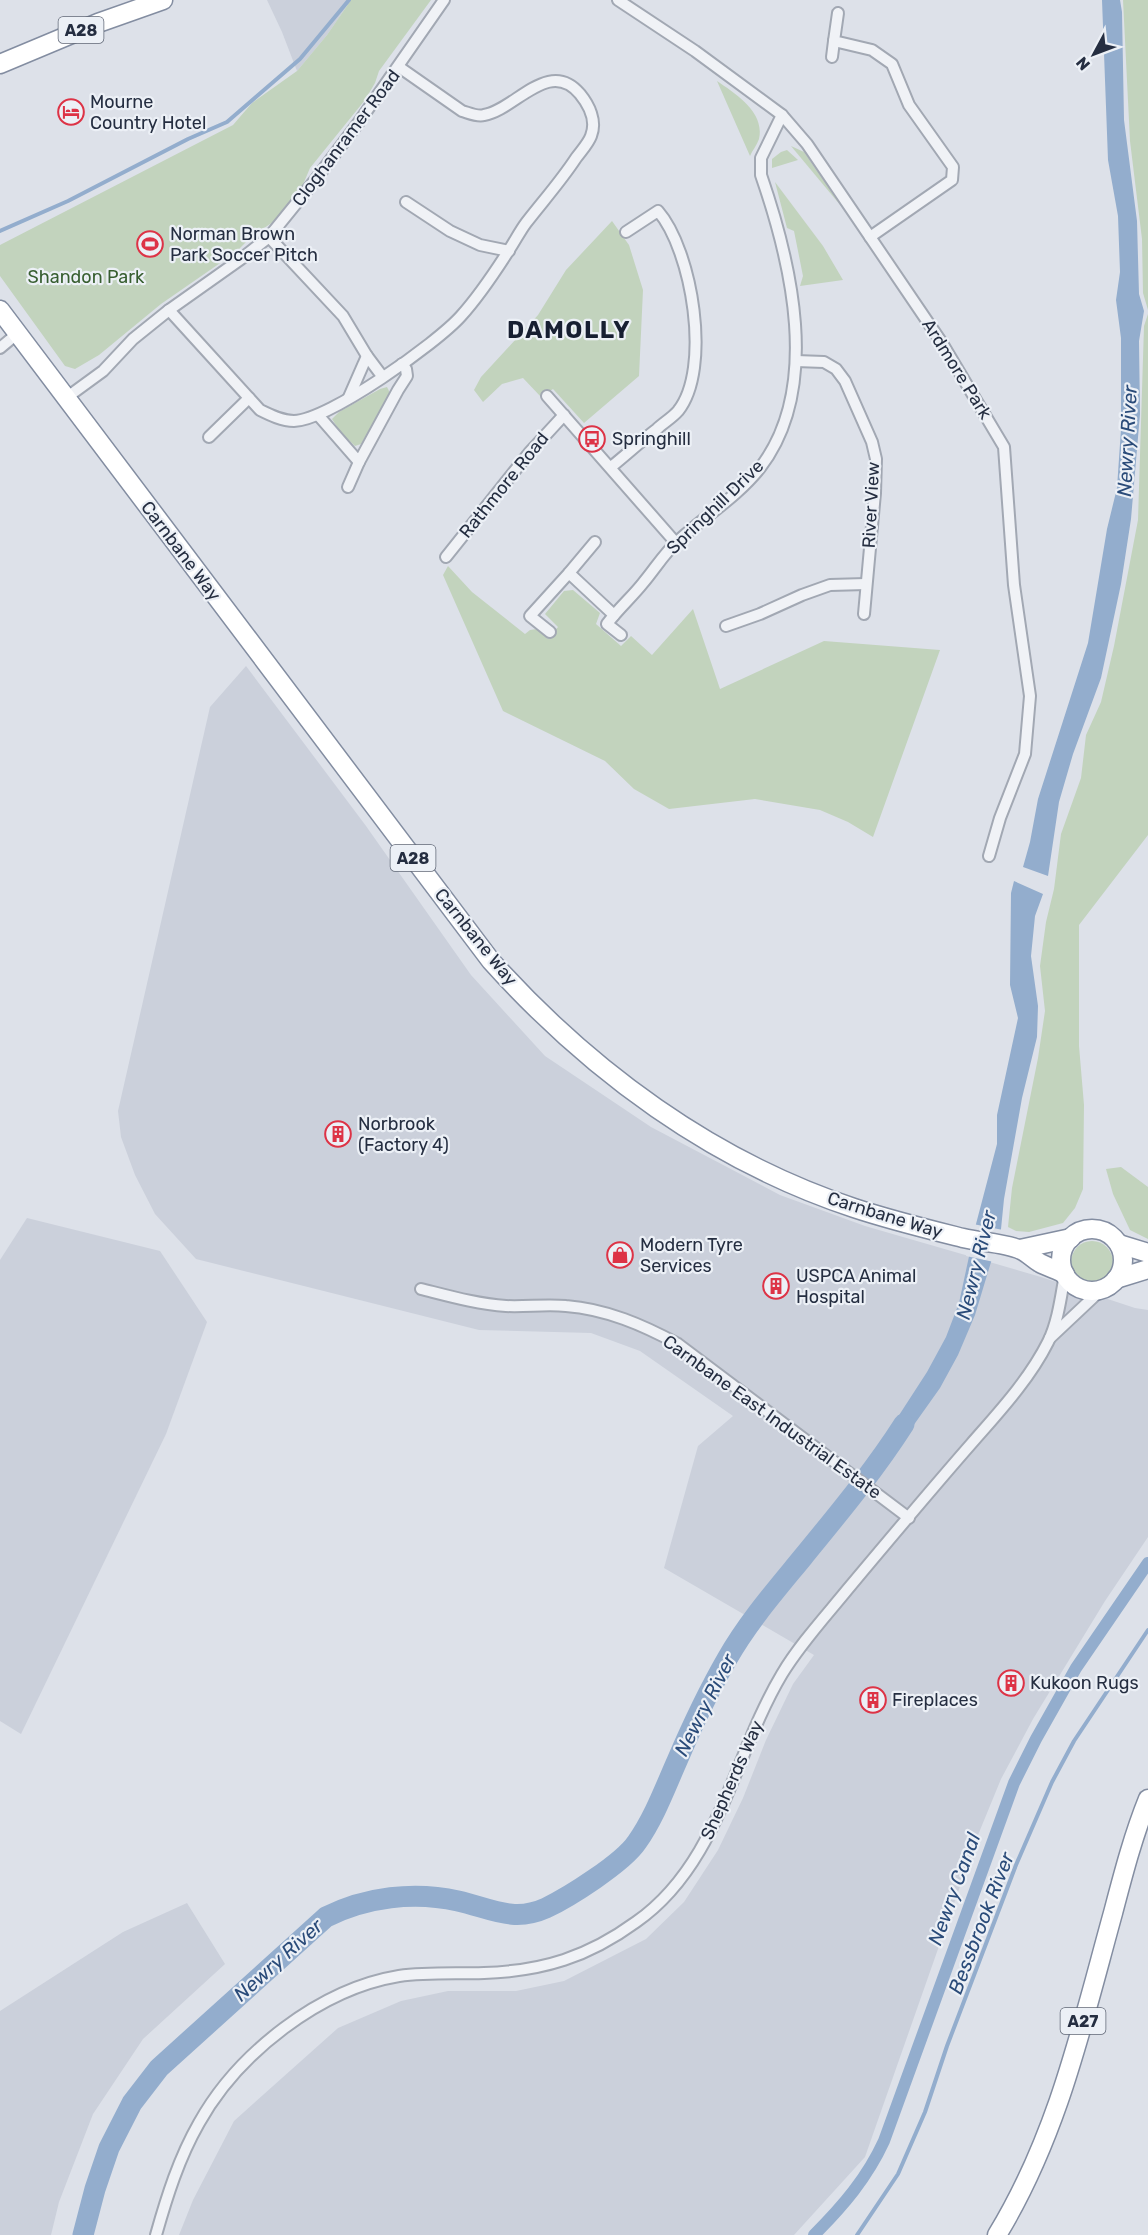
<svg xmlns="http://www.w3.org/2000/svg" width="1148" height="2235" font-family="Rubik,sans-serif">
<rect width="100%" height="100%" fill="#dde1e9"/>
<g fill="#cbd0db">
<polygon points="267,0 351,0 327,35 297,71 282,32"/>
<polygon points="246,666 366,826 471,975 545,1056 651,1127 780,1195 865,1226 1041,1277 1135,1308 1148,1310 1148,1537 1105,1601 1033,1719 1001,1779 978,1835 865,2157 794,2235 179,2235 193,2200 234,2121 338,2028 401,2001 448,1991 516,1991 564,1981 646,1939 684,1902 718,1850 743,1798 766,1740 793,1684 814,1655 664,1568 698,1446 733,1416 640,1351 591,1333 479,1330 196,1259 155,1214 135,1175 121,1137 118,1111 210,707"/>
<polygon points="27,1218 160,1251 207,1322 166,1434 21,1734 0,1721 0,1260"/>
<polygon points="187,1903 225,1964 143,2039 93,2114 59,2202 51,2235 0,2235 0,2011 123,1932"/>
</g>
<g fill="#c2d3bd">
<polygon points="351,0 431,0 379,71 375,83 365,100 310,168 302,187 273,222 251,237 236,252 161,304 99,355 75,369 65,366 0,276 0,245 233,125 252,103 297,71 327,35"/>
<polygon points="1123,0 1148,0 1148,310 1143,293 1142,239 1130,141"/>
<path d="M717 81C736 94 765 112 759 139 757 145 752 151 750 156Z"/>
<polygon points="791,146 804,152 841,206"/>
<polygon points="787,150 798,160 772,168 772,159 781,152"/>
<polygon points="775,182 823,246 843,280 800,286 803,276 794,231 787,228"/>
<polygon points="612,221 629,245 643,290 639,376 584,423 553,389 541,397 523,378 502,384 483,402 474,390 481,377 538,315 566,270"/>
<polygon points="1148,314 1148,835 1079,925 1079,1046 1084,1105 1083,1189 1075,1208 1063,1223 1029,1232 1016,1231 1008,1227 1012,1188 1038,1058 1045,1011 1040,966 1046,922 1054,889 1061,834 1081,778 1086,735 1101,702 1114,646 1138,520 1144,326"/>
<polygon points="387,387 389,391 389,396 361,444 355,446 341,433 332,419 339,412 380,389"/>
<polygon points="448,566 472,592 525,634 530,630 537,629 548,639 558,627 545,614 564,591 573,590 600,613 596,624 621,646 631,636 652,655 693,609 720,689 824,641 940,650 873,837 848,822 820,810 755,799 669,809 634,789 605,761 503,711 443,575"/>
<polygon points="1121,1167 1148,1187 1148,1239 1130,1230 1113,1194 1106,1169"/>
<circle cx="1092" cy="1262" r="21"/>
</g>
<g fill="#93adcd">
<polygon points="1102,0 1120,0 1122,12 1124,120 1137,221 1139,294 1144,311 1139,341 1140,414 1131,519 1121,584 1101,678 1073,754 1059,802 1048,876 1023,867 1030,842 1038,799 1088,643 1107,529 1117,488 1121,429 1121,338 1116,300 1120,272 1118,216 1108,160"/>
<polygon points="1014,881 1043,894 1035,916 1031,956 1038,1006 1037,1037 1022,1098 1004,1199 1001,1229 975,1315 958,1355 940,1388 896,1450 881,1443 927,1372 946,1337 959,1303 976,1224 997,1144 997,1115 1018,1018 1010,985 1011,893"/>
</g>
<polygon fill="#dde1e9" points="973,1224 1003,1230 994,1262 966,1256"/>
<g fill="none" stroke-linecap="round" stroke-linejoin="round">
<g stroke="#93adcd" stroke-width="4">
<polyline points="0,231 68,201 188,139 227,122 300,59 349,0"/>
<polyline points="857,2235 898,2174 925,2112 947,2046 1016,1865 1052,1782 1074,1741 1148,1630"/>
</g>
<path stroke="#93adcd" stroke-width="12" d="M814 2235C843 2206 867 2178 884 2141L1014 1783 1036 1739 1076 1668 1148 1563"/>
<path stroke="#93adcd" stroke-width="21" d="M83 2235 95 2189 109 2148 132 2103 159 2068 326 1917C366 1897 414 1891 458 1901 490 1908 513 1923 546 1908 569 1897 623 1863 637 1842 654 1818 665 1788 677 1761 692 1726 708 1692 727 1659 748 1622 776 1590 803 1557 838 1514 874 1471 904 1424"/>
<g stroke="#a2a8b3" stroke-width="14">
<g id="minor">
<polyline points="618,0 695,51 782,115 807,144 942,343 1004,447 1014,585 1030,696 1025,754 1000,818 989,856"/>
<polyline points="838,13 834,41 872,50 892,64 909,105 953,167 952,180 870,237"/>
<polyline points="832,57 834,41"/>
<polyline points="406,202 450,231 480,245 509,251"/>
<polyline points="269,237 343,316 367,356 382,376"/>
<path d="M169 310 260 410C270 415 282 421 294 421 329 420 437 343 461 316 479 296 495 272 509 250 515 241 520 231 526 223 543 201 561 181 576 158 581 151 588 144 591 136 597 121 589 105 580 94 549 57 515 110 484 115 477 117 469 113 462 111L399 67"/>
<polyline points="0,348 18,333"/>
<polyline points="796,361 824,362 836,369 845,381 872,442 876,459 875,493 864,614"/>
<polyline points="547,396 676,543"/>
<polyline points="349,397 367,356"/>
<polyline points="66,398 103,371 133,339 169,310 241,259 269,237 316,179 359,122 444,0"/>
<polyline points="318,415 359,462 398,390 407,376 406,369 402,364"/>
<polyline points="209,437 249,398"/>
<path d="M611 467C626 455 641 441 657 429 663 423 672 418 678 411 712 369 692 250 658 211L626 232"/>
<polyline points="348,487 359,462"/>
<polyline points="446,557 529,453 564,415"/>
<polyline points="569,573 595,542"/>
<polyline points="726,626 760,614 802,595 830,585 866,584"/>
<polyline points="550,632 530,616 569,573 614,615"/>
<path d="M621 635 607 624C618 609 632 597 643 583 655 569 665 552 678 541 705 516 737 497 760 468 822 388 791 262 761 175V158L782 115"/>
<path d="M421 1289C449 1296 477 1304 506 1306 526 1307 546 1304 566 1306 606 1309 643 1325 678 1344L909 1518"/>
<polyline points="1050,1338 1101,1290"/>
<path d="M156 2235C167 2196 179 2158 199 2123 238 2053 320 1989 399 1976 427 1972 456 1974 484 1973 543 1971 588 1957 636 1922 719 1864 733 1756 782 1674 800 1644 825 1617 847 1590 888 1541 929 1492 971 1444 998 1413 1029 1380 1048 1342 1058 1322 1061 1296 1065 1274"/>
</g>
</g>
<g stroke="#838da1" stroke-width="21">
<g id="trunk">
<polyline points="0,64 98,23 163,0"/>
<path d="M0 310 491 961C590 1071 712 1161 854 1208 890 1220 927 1229 963 1238 980 1242 1006 1243 1021 1250 1028 1253 1033 1259 1040 1263 1048 1267 1057 1270 1065 1274"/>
<circle cx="1092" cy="1260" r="31"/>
<polyline points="1119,1244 1148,1253"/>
<polyline points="1020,1249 1071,1238"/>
<polyline points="1116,1279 1148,1269"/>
<path d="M997 2235C1058 2135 1082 2025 1113 1913 1123 1875 1133 1836 1148 1799"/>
</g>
</g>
<use href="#minor" stroke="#f0f2f6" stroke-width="10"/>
<use href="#trunk" stroke="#fff" stroke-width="18"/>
</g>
<defs>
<g id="hotel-ring" transform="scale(1.35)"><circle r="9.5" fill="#ecf0f6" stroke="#dd3346" stroke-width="1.5"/><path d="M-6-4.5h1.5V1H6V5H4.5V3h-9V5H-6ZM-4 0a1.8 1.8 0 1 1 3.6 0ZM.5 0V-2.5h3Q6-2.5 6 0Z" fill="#dd3346"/></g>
<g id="stadium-ring" transform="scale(1.35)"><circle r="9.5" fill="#ecf0f6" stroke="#dd3346" stroke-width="1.5"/><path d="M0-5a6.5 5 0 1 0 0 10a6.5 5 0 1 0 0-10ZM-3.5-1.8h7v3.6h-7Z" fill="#dd3346"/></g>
<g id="bus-ring" transform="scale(1.35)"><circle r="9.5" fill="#ecf0f6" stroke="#dd3346" stroke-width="1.5"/><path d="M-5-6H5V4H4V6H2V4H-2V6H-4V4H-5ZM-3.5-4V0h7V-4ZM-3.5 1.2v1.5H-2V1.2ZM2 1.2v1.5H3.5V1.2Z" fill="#dd3346"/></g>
<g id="building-ring" transform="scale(1.35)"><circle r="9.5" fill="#ecf0f6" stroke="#dd3346" stroke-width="1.5"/><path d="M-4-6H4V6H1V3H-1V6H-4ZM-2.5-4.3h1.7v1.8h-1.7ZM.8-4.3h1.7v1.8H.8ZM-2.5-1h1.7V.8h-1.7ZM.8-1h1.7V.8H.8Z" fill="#dd3346"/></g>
<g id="shop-ring" transform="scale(1.35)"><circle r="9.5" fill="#ecf0f6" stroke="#dd3346" stroke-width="1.5"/><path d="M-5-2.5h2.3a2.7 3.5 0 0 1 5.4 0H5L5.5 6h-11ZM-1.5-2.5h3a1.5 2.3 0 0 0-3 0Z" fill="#dd3346"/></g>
</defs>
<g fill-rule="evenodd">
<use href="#hotel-ring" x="71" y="112"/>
<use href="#stadium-ring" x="150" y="244"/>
<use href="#bus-ring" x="592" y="439"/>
<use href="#building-ring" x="338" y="1134"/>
<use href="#shop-ring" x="620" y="1255"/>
<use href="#building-ring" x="776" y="1286"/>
<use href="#building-ring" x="1011" y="1683"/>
<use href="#building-ring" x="873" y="1700"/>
</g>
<g text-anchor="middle" stroke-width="4.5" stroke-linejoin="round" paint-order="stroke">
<g fill="#ecf0f6" stroke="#616877" stroke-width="1.5">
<rect x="58.5" y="17" width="45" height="26" rx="4.5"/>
<rect x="390.5" y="845" width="45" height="26" rx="4.5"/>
<rect x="1060.5" y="2008" width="45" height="26" rx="4.5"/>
</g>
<g font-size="16" font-weight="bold" fill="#252e41">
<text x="81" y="36">A28</text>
<text x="413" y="864">A28</text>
<text x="1083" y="2027">A27</text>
</g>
<g font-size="18" fill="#252e41" stroke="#ecf0f6" text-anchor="start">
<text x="90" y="108">Mourne<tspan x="90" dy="21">Country Hotel</tspan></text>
<text x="170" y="240">Norman Brown<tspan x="170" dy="21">Park Soccer Pitch</tspan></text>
<text x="612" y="445">Springhill</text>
<text x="358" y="1130">Norbrook<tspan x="358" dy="21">(Factory 4)</tspan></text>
<text x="640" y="1251">Modern Tyre<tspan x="640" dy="21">Services</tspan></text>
<text x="796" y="1282">USPCA Animal<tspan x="796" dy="21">Hospital</tspan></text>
<text x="1030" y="1689">Kukoon Rugs</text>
<text x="892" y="1706">Fireplaces</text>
</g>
<g font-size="18" fill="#252e41" stroke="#ecf0f6">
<text transform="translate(346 138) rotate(-53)" y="6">Cloghanramer Road</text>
<text transform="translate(957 369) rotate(58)" y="6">Ardmore Park</text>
<text transform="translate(504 485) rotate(-51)" y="6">Rathmore Road</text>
<text transform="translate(871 505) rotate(-87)" y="6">River View</text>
<text transform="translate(715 507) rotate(-44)" y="6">Springhill Drive</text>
<text transform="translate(181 551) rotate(53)" y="6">Carnbane Way</text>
<text transform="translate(476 937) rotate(51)" y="6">Carnbane Way</text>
<text transform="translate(885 1215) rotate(17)" y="6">Carnbane Way</text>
<text transform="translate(772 1417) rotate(36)" y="6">Carnbane East Industrial Estate</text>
<text transform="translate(732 1780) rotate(-66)" y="6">Shepherds Way</text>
</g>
<g font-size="18" fill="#375e30" stroke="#ecf0f6">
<text x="86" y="283">Shandon Park</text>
</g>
<g font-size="20" font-style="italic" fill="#2a4b79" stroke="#ecf0f6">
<text transform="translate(1127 441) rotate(-87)" y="7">Newry River</text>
<text transform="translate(976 1265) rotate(-76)" y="7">Newry River</text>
<text transform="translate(705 1705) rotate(-63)" y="7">Newry River</text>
<text transform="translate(954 1889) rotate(-70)" y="7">Newry Canal</text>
<text transform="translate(981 1923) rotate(-69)" y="7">Bessbrook River</text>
<text transform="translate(278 1960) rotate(-42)" y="7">Newry River</text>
</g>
<g font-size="24" font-weight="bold" letter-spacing="1.5" fill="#171f31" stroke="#ecf0f6">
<text x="569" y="338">DAMOLLY</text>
</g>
</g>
<g transform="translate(1094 54) rotate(229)" stroke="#ecf0f6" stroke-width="4.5" paint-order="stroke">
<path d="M0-4.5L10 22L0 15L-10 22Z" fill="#252e41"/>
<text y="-9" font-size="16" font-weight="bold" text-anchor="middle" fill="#252e41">N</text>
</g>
</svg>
